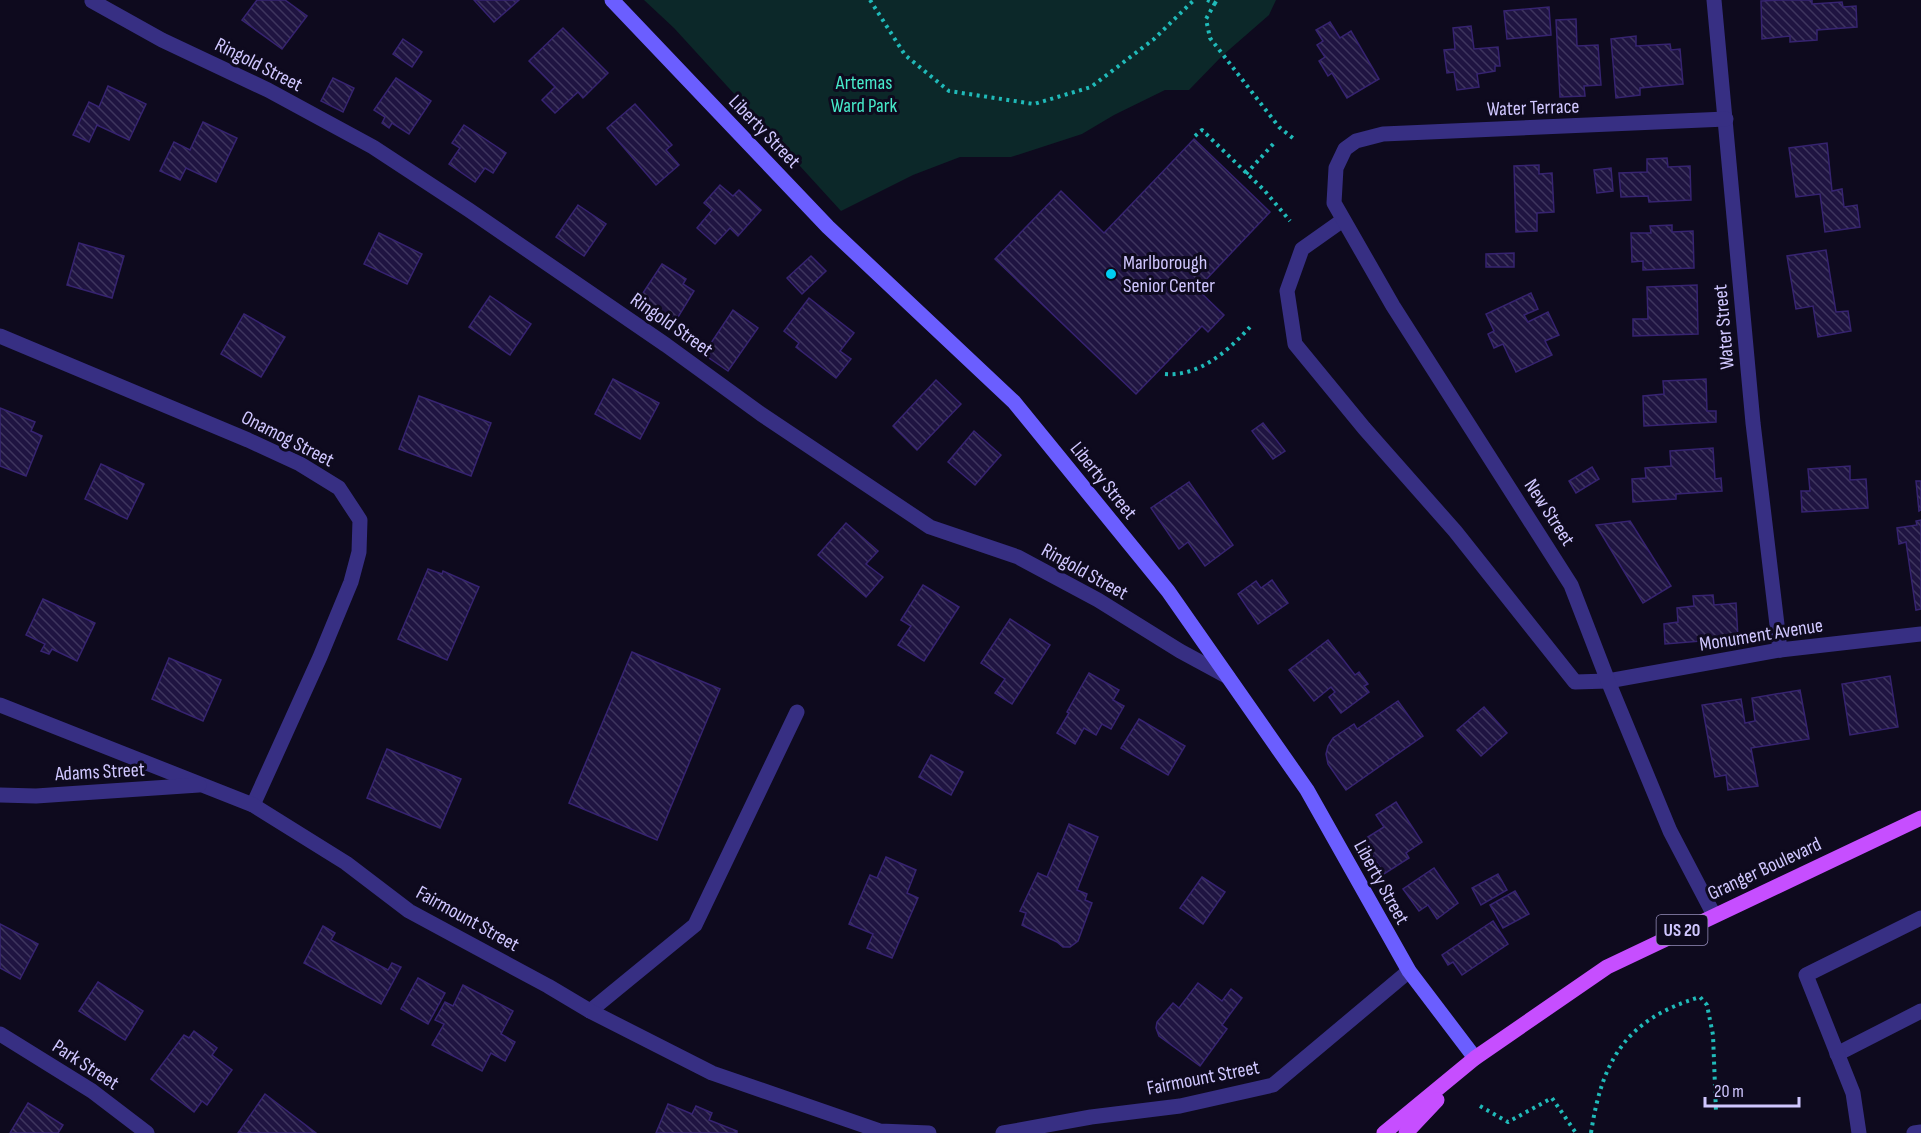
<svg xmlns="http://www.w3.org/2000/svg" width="1921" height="1133" font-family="'Sofia Sans Condensed',sans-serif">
<defs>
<pattern id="building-back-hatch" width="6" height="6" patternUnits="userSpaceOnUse" patternTransform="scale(1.5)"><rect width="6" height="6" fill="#1f1441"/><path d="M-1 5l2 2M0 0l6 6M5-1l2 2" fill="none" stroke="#3e355e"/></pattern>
</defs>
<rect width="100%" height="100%" fill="#0e0a1e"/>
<polygon fill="#0c2829" points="644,0 1276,0 1269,15 1222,56 1189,90 1165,90 1114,115 1082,134 1011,157 960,157 913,175 841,211 674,28"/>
<g fill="url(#building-back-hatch)" stroke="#362370" stroke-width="1.5">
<polygon points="257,0 285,0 307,16 282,49 242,20"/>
<polygon points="474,0 519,0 494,22"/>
<polygon points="1782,0 1812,0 1812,4 1842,2 1843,7 1856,6 1857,27 1817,30 1817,40 1790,42 1790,36 1762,39 1761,1"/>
<polygon points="1549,7 1551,35 1507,39 1504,11"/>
<polygon points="1576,19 1577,46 1598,45 1601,85 1584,86 1585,96 1560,97 1556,20"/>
<polygon points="1330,22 1340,38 1351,31 1379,79 1347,98 1332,73 1328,76 1319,61 1325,57 1317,45 1323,41 1316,30"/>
<polygon points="1471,26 1474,49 1498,47 1500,66 1495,66 1495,71 1477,74 1479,87 1457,90 1454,72 1447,73 1444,50 1455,49 1453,28"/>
<polygon points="563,28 608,73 583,98 578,92 555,113 542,100 555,87 529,61"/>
<polygon points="1636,36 1636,46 1670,44 1671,50 1680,49 1683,84 1640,88 1640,95 1616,98 1611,39"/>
<polygon points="403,39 422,52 412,67 393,54"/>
<polygon points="333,78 354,88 343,112 321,101"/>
<polygon points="396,78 431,101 409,134 392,123 389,128 382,123 385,117 374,110"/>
<polygon points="108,86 146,104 129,140 97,125 89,142 73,135 89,102 99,107"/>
<polygon points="635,104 672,145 666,150 679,165 656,185 607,128"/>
<polygon points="203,122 237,138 216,182 186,168 180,180 160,171 174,142 190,150"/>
<polygon points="464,125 506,153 493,173 485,168 475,182 449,164 460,148 452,143"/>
<polygon points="1194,139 1270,212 1197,289 1224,315 1208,332 1202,326 1136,394 995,259 1061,191 1104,233"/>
<polygon points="1827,143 1832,191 1842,189 1844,207 1857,205 1860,227 1825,232 1820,194 1796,197 1789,148"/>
<polygon points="1667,158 1668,167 1690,166 1691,200 1649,202 1648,196 1621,197 1619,173 1647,172 1647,159"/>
<polygon points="1539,165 1539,174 1552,173 1554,212 1537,213 1537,231 1516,232 1514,166"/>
<polygon points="1611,168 1613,191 1597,193 1594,170"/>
<polygon points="720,185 733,196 739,190 761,210 738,236 730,228 715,244 697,228 712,210 704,203"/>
<polygon points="578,205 606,224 584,256 556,237"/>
<polygon points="1672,225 1672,232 1693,231 1694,268 1643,270 1643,261 1632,262 1631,233 1651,233 1650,226"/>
<polygon points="379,233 422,254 407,284 364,264"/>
<polygon points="79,243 124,256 112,298 67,285"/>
<polygon points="1826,250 1836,312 1848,311 1851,331 1818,337 1813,306 1796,309 1787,256"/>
<polygon points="1514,253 1514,267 1486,267 1486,254"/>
<polygon points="811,256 826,271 802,294 787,278"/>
<polygon points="662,264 686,279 683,284 694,291 675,322 639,299"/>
<polygon points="1697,285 1698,334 1633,336 1633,319 1648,319 1647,287"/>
<polygon points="1531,293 1538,309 1524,315 1528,322 1548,312 1559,335 1545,341 1552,355 1516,372 1503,344 1494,348 1488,334 1494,331 1486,314"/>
<polygon points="490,296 531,324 510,355 469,327"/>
<polygon points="809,298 854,333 840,351 851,359 836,378 796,347 799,343 784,331"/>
<polygon points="733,310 758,328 728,371 696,349 702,341 709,346"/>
<polygon points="244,314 285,337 261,377 221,354"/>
<polygon points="613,379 659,403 640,439 595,414"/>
<polygon points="1706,379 1707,411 1716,411 1716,422 1644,426 1643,396 1664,394 1663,381"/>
<polygon points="936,380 961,404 917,450 893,426"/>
<polygon points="419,396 491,423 471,476 399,449"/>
<polygon points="0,408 35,422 31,431 42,436 26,476 0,466"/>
<polygon points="1263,423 1285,451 1273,459 1252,431"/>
<polygon points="974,431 1001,455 975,485 948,462"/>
<polygon points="1713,448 1715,479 1721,478 1722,491 1676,494 1676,499 1633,502 1632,479 1646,478 1645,468 1671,466 1670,451"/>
<polygon points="101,464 144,484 127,519 85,499"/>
<polygon points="1850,466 1850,480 1866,479 1868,508 1802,512 1801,491 1810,491 1808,469"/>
<polygon points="1592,467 1599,479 1576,493 1569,481"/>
<polygon points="1916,481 1921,481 1921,510 1919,511"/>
<polygon points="1189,482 1233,545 1205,566 1188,542 1179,549 1151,508"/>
<polygon points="1921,520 1921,609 1916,610 1906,542 1899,544 1897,528 1917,525 1916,521"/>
<polygon points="1630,521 1671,586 1643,603 1596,525"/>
<polygon points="846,523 878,551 866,564 883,577 866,597 818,555"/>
<polygon points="428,569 442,574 443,571 479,587 447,660 398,639"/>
<polygon points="1272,580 1288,603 1258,624 1238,594 1256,581 1261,588"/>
<polygon points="923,585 959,607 924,661 898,645 911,626 901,620"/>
<polygon points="1713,595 1714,605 1736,603 1738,638 1665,644 1664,624 1678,622 1677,608 1694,606 1693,596"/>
<polygon points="43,599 95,623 77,661 52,649 49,654 41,651 45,644 26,635"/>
<polygon points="1010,619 1050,645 1012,704 995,693 1005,679 981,663"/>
<polygon points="1328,640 1355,675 1359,672 1368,684 1364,686 1369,692 1341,713 1329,697 1335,692 1331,687 1314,701 1289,670"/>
<polygon points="632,652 720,689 657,840 569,803"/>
<polygon points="169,658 221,680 203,721 152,699"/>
<polygon points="1089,673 1119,690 1113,700 1124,706 1111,729 1102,724 1096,735 1084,728 1075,744 1057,733 1069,713 1067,712"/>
<polygon points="1890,676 1898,727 1850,735 1842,684"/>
<polygon points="1800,690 1809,739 1751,748 1758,786 1728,790 1726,775 1715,777 1702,705 1741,699 1745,723 1755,721 1752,698"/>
<polygon points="1398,701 1423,736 1346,790 1328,764 1326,754 1328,746 1333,738 1354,724 1357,729"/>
<polygon points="1484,707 1507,733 1481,756 1457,730"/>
<polygon points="1139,719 1185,746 1168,775 1121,748"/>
<polygon points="387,749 461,779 440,828 367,798"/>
<polygon points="931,755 963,772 951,795 919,777"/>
<polygon points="1396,802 1422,842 1406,853 1409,858 1384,874 1363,840 1384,827 1376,815"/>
<polygon points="1069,824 1098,837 1077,890 1087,894 1085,900 1092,903 1078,941 1070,947 1063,947 1057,942 1022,925 1026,913 1020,911 1038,873 1047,877"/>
<polygon points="886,857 916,870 907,893 918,898 892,958 867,948 873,934 849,924 870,875 877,878"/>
<polygon points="1434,868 1458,903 1437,919 1428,905 1419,911 1403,889"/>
<polygon points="1498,874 1507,890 1481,905 1472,888"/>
<polygon points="1202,877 1225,892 1203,924 1180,908"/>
<polygon points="1515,891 1529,914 1503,928 1490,905"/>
<polygon points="1493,921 1508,944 1462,975 1453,962 1448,965 1442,955"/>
<polygon points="0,924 38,944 20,979 0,968"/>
<polygon points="323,926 335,933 331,940 388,970 392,963 401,967 381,1004 304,963"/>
<polygon points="418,978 445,993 428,1024 401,1009"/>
<polygon points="98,982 143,1011 125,1040 79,1011"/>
<polygon points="1198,983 1222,1001 1231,989 1242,998 1222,1025 1227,1029 1200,1066 1159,1036 1156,1028 1157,1022 1173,1003 1179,1008"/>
<polygon points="463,985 513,1011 501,1034 515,1042 505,1061 491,1053 482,1071 432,1045 444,1024 435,1020 445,1002 453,1006"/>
<polygon points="194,1031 217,1048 212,1055 232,1070 207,1105 202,1101 194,1112 151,1079 184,1035 189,1038"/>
<polygon points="265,1094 316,1133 238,1133"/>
<polygon points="28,1103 63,1125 58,1133 10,1133"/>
<polygon points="668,1104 692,1114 696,1106 712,1113 709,1120 737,1131 737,1133 656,1133"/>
</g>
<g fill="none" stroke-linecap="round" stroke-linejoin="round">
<g stroke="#20bab9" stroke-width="4" stroke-dasharray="3 4.5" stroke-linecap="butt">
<polyline points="870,0 905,55 949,91 1034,104 1091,87 1154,39 1194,0"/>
<polyline points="1207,0 1215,3 1217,0"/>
<polyline points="1215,3 1206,19 1210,38 1279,127 1294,139"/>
<polyline points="1195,136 1202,130 1264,190 1290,221"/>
<polyline points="1246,174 1275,142"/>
<path d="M1165 374C1199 377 1229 350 1250 327"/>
<polyline points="1480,1106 1508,1122 1552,1098 1576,1133"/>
<path d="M1591 1133C1602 1060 1626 1019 1700 997L1707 1005 1713 1035 1716 1112"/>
</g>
<g stroke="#372f83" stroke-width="15">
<polyline points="1343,220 1302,249 1287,291 1295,344 1364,428 1455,531 1575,682 1608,681"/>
<polyline points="590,1011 695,925 797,712"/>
<polyline points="1837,1054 1921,1011"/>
<polyline points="1859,1133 1853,1093 1806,975 1921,918"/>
</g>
<g stroke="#372f83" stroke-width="15">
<polyline points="1714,0 1753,423 1780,650"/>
<polyline points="92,1 162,40 268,90 373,147 469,210 666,345 761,414 930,527 1018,557 1098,600 1180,651 1228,677"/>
<polyline points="0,336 248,440 300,464 339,488 360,520 359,552 351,582 320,657 253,805"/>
<polyline points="1608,681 1780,650 1921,634"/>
<polyline points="0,705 253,805 346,863 409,911 548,986 590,1011 712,1073 880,1131 929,1133"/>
<polyline points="0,795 36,796 199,785"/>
<polyline points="1714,915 1670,831 1608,681 1571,585 1393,306 1334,203 1336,168 1345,149 1356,141 1383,134 1726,119"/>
<polyline points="0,1034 92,1091 147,1133"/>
<polyline points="1003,1133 1091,1117 1180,1106 1273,1085 1409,971"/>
<polyline points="1914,1133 1921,1132"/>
</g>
<polyline stroke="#6b5eff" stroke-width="15" points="612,0 828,227 1014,402 1168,591 1307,790 1409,971 1475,1058"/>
<g stroke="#c64eff" stroke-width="15">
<polyline points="1384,1133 1475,1058 1607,967 1921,818"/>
<polyline points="1406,1133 1437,1100"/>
</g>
</g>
<circle fill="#00cdf2" stroke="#0e0a1e" stroke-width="2" cx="1111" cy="274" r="6"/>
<g text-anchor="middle" stroke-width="6" stroke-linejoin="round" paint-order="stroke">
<rect fill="#0e0a1e" stroke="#968ebc" stroke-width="1.5" x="1656.5" y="915" width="51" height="30" rx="4.5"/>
<g font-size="18" font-weight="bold" fill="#d0c7ff">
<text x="1682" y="936">US 20</text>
</g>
<g font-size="20" fill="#d0c7ff" stroke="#0e0a1e">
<text transform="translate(259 64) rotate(27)" y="7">Ringold Street</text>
<text transform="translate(1533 107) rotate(-2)" y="7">Water Terrace</text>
<text transform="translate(765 131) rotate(46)" y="7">Liberty Street</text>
<text transform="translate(672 324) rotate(35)" y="7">Ringold Street</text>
<text transform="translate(1723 327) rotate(-95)" y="7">Water Street</text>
<text transform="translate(288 438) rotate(27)" y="7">Onamog Street</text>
<text transform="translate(1104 480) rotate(51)" y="7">Liberty Street</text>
<text transform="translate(1550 512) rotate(57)" y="7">New Street</text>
<text transform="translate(1085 571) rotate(29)" y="7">Ringold Street</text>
<text transform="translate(1761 634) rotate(-9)" y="7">Monument Avenue</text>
<text transform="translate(100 771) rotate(-3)" y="7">Adams Street</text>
<text transform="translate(1764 868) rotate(-25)" y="7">Granger Boulevard</text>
<text transform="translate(1382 882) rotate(61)" y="7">Liberty Street</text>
<text transform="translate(468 918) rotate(29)" y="7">Fairmount Street</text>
<text transform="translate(86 1064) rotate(33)" y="7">Park Street</text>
<text transform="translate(1203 1077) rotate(-11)" y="7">Fairmount Street</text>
</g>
<g font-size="20" fill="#47ebcb" stroke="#0e0a1e">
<text x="864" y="89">Artemas<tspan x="864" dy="23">Ward Park</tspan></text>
</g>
<g font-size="20" fill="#d0c7ff" stroke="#0e0a1e" text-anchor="start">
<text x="1123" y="269">Marlborough<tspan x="1123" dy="23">Senior Center</tspan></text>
</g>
</g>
<path d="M1705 1097v9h94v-9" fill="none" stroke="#d0c7ff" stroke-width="3"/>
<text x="1714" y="1097" font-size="18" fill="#d0c7ff" stroke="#0e0a1e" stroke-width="4.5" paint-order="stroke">20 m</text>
</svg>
